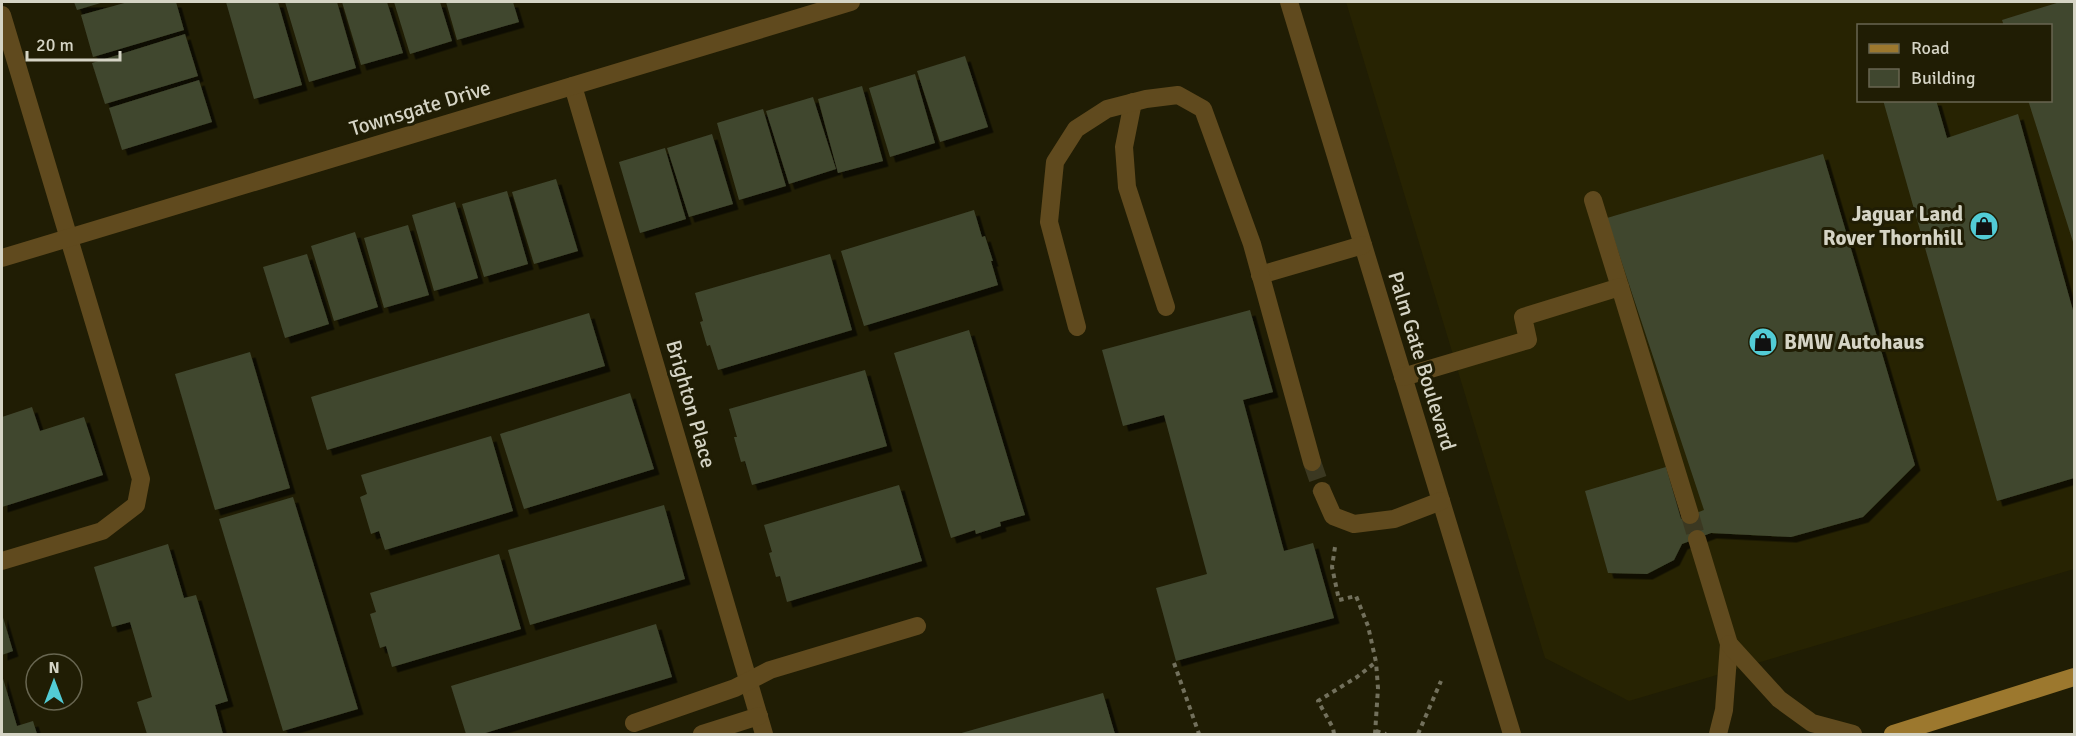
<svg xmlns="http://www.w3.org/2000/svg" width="2076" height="736" font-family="Signika,sans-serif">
<defs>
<filter id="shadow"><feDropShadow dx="5.5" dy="5.5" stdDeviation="0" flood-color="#0009"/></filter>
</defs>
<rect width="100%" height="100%" fill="#201d04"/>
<path fill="#272302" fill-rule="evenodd" d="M1346 2H2074V569L1629 701 1545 658ZM1858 26H2050V100H1858Z"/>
<g fill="#40472f" filter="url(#shadow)">
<polygon points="74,2 104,2 77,10"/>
<polygon points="128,2 176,2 184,30 93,57 81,15"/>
<polygon points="226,2 278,2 302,85 254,99"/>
<polygon points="285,2 337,2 356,68 309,82"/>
<polygon points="342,2 387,2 403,53 361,65"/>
<polygon points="394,2 440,2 452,41 410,54"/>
<polygon points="446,2 513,2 519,22 457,40"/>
<polygon points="2060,2 2074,2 2074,245 2028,100 2050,100 2050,26 2004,26 2002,20"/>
<polygon points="185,34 198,76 105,104 92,63"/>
<polygon points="965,56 988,127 940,142 917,71"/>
<polygon points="915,74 935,143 890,157 869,88"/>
<polygon points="199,80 212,122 122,150 109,108"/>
<polygon points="862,86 883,161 838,173 818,99"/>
<polygon points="813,97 836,169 789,184 766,111"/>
<polygon points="1883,100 1936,100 1947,138 2018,114 2074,314 2074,478 1997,501"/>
<polygon points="763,109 786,186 739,200 717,123"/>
<polygon points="712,134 733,204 689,217 667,148"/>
<polygon points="665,148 686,219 640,233 619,162"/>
<polygon points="1823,154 1915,465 1863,517 1791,537 1711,533 1682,544 1674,560 1647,574 1608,573 1585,491 1666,467 1681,519 1704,510 1607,218"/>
<polygon points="556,179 578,251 534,264 512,192"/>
<polygon points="507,191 528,264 484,277 462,204"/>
<polygon points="455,202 478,278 434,291 412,215"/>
<polygon points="974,210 982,237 985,236 993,261 991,261 998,285 864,326 841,251"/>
<polygon points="408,225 429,295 384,308 364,238"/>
<polygon points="355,232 378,307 334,321 311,246"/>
<polygon points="307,254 329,324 285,338 263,267"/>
<polygon points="830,254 852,330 718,370 710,345 707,346 700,322 703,321 695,293"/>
<polygon points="1250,310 1273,392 1243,400 1284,551 1313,543 1334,618 1176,661 1156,588 1207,574 1164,415 1123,426 1102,350"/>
<polygon points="589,313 605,366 327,450 311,397"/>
<polygon points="969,330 1025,515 1000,522 1001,526 976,534 975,530 951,538 894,353"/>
<polygon points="250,352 290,488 215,510 175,374"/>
<polygon points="865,370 887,446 752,485 745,461 741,462 734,437 737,437 729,409"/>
<polygon points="630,393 654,469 524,509 500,434"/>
<polygon points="32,407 40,431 84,417 103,475 2,507 2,417"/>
<polygon points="491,436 513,511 385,550 379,531 371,534 360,497 367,494 361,475"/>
<polygon points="899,485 922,561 787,602 780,576 776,577 769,553 772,552 764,525"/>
<polygon points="293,497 358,709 283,731 219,519"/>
<polygon points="664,505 685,579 530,625 508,550"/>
<polygon points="168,544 184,598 196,595 228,701 215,705 223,734 147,734 137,702 152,697 130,622 112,627 94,567"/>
<polygon points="499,554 521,629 392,667 386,646 380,648 370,614 376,612 370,593"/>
<polygon points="2,614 13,651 2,655"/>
<polygon points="656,624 672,677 482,734 466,734 451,686"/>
<polygon points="2,675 17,726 33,721 37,734 2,734"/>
<polygon points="1103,693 1115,734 958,734"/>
</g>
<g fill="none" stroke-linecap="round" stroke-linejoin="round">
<g stroke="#3b3821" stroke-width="18" stroke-dasharray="18 9" stroke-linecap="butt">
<polyline points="1312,462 1322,491"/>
<polyline points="1690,515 1697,539"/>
</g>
<g stroke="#72705c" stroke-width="4" stroke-dasharray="4.5 4.5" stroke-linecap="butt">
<polyline points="1174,663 1199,734"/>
<polyline points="1376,731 1386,734"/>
<polyline points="1334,734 1333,728 1318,701 1357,677 1376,662 1368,626 1356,596 1339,600 1332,567 1335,547"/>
<polyline points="1375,734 1378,688 1376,662"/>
<polyline points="1418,734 1441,681"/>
</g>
<g stroke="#604a1e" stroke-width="18">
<polyline points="1289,2 1512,734"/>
<polyline points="2,15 141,479 136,505 102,531 2,561"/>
<polyline points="573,86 764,734"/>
<polyline points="1133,102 1124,147 1127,187 1166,307"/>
<polyline points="1593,200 1620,287"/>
<polyline points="2,258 851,2"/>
<polyline points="1260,275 1363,245"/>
<polyline points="1077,327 1049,222 1055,162 1076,129 1107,109 1146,99 1178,95 1203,109 1252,244 1312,462"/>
<polyline points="1403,377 1528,340 1523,317 1620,287 1690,515"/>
<polyline points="1322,491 1333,516 1354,524 1394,519 1441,501"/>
<polyline points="1697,539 1729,644 1724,710 1718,734"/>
<polyline points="1729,644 1779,699 1812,723 1853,734"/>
<polyline points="634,723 735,688 770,670 917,626"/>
<polyline points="702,734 759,716"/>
</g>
<polyline stroke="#9c782e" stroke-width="18" points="1893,734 2074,677"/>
</g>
<defs>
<g id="shop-disc" transform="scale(1.5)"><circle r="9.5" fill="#52ccd6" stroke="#201d04"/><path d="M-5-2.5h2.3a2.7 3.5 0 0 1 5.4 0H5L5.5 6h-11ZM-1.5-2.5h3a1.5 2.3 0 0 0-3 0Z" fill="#111"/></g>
</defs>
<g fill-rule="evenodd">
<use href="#shop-disc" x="1984" y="226"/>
<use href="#shop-disc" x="1763" y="342"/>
</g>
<g text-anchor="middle" stroke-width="6" stroke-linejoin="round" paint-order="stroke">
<g font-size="21" fill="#d5d4c5" stroke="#201d04">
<text transform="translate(420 108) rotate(-17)" y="7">Townsgate Drive</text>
<text transform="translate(1422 361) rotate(73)" y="7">Palm Gate Boulevard</text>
<text transform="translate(691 404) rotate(74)" y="7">Brighton Place</text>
</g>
<g font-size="21" font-weight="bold" fill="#d5d4c5" stroke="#201d04" text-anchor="end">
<text x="1963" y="221">Jaguar Land<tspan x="1963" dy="24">Rover Thornhill</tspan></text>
<text x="1784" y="349" text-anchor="start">BMW Autohaus</text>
</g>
</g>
<rect width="2076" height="736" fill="none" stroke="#d5d4c5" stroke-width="6"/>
<rect x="1857" y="24" width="195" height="78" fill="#201d04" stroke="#686651" stroke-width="1.5"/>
<rect x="1869" y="44" width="30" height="9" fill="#9c782e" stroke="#686651" stroke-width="1.5"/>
<text x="1911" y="54" font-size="18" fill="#d5d4c5">Road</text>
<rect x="1869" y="69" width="30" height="18" fill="#40472f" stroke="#686651" stroke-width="1.5"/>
<text x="1911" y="84" font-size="18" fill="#d5d4c5">Building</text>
<g transform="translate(54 682)"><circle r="28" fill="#201d04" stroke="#686651" stroke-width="1.5"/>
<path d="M0-4.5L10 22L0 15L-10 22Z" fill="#52ccd6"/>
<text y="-9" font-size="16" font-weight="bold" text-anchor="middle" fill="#d5d4c5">N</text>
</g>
<path d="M27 51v9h93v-9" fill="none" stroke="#d5d4c5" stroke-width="3"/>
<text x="36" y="51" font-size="18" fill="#d5d4c5" stroke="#201d04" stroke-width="4.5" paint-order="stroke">20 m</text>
</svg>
